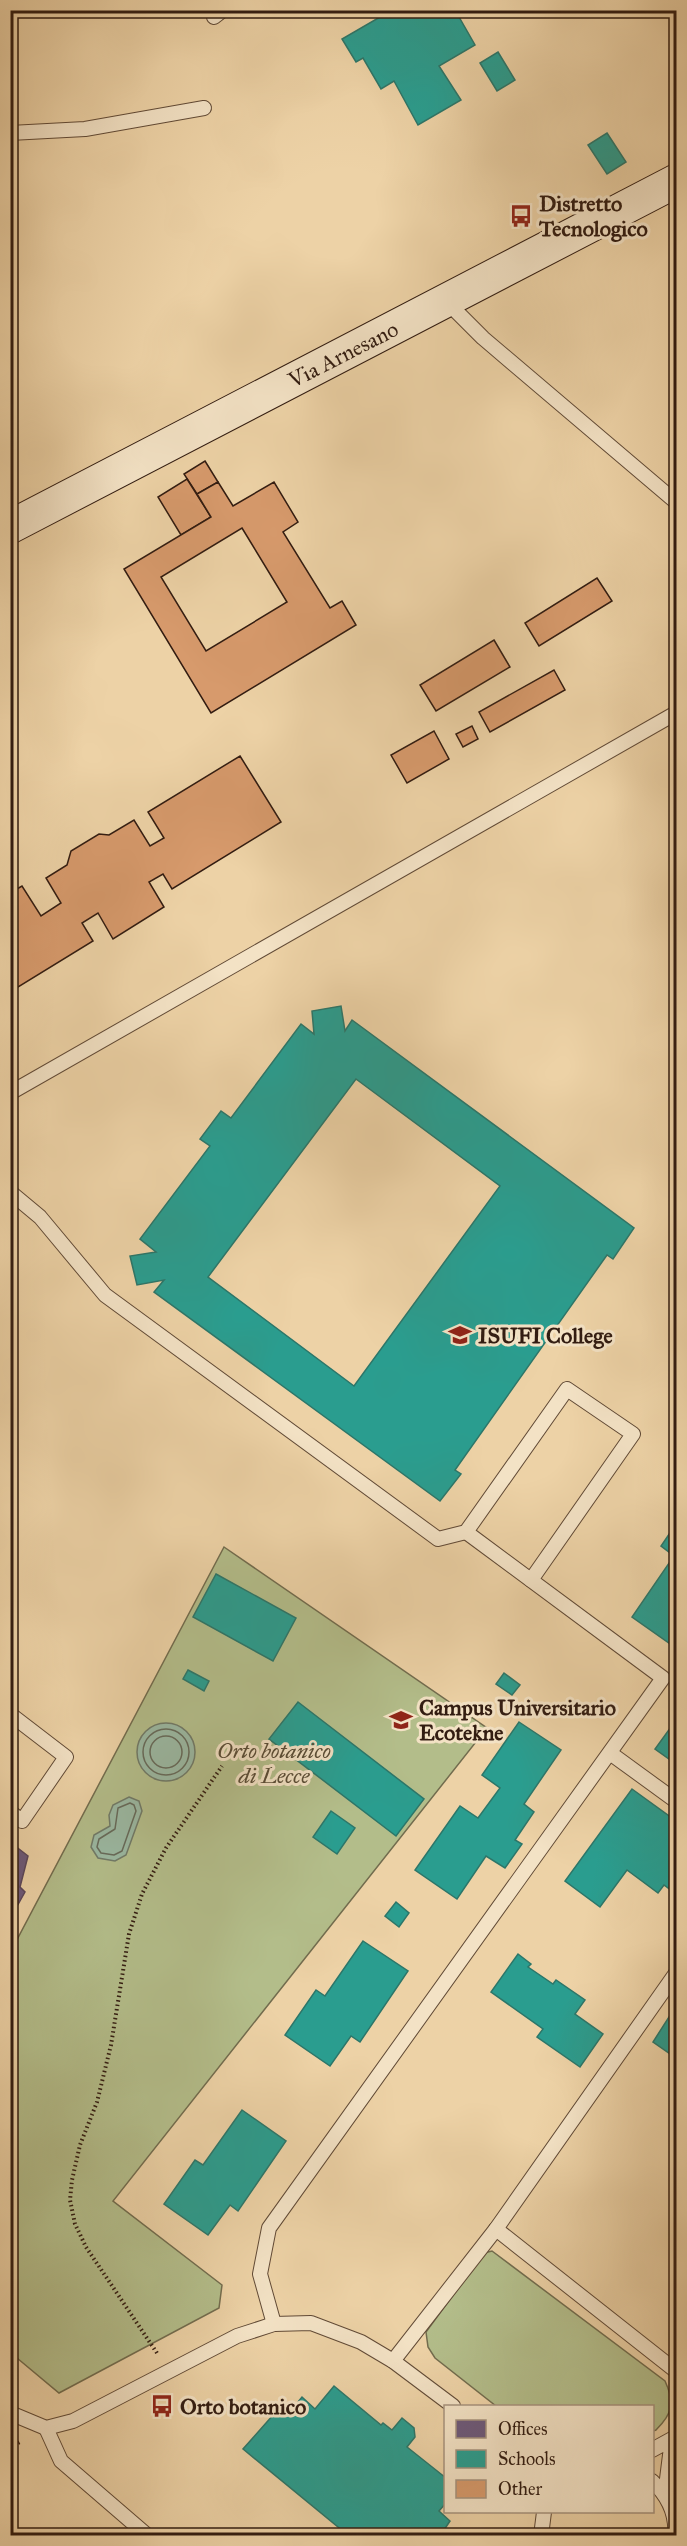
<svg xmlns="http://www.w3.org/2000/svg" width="687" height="2546" font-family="'IM FELL Great Primer',serif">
<rect width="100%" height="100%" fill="#edd2a6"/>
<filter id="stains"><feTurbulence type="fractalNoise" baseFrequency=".00333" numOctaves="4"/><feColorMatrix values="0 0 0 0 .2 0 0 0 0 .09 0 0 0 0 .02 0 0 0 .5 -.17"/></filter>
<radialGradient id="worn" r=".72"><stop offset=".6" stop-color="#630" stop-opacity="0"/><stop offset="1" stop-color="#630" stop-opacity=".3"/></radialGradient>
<g fill="#b3bd8a" stroke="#726c4e" stroke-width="1.5">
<polygon points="224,1547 487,1728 113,2201 222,2285 219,2308 59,2393 11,2353 10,1953"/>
<path d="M492 2251 665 2381C675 2403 673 2413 656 2430L653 2431 652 2406H496L435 2358 428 2347 426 2332 484 2253Z"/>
</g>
<g fill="#9ab8a2" stroke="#707a68" stroke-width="1.5">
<circle cx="166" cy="1752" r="29"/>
<polygon points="129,1797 139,1801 142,1811 126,1855 115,1861 98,1858 91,1847 94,1835 110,1826 109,1815 113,1805"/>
</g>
<polygon fill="#6d597a" stroke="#5b475a" stroke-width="1.5" points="10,1842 28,1856 20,1887 25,1892 11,1917"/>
<g fill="#2a9d8f" stroke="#2c7669" stroke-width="1.5" fill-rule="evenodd">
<polygon points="392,10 420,10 423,16 433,10 455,10 475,45 439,66 461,100 418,125 394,81 381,89 363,58 356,62 342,39"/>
<polygon points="498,52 515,80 497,91 480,63"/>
<polygon points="607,133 626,162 607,174 588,145"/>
<path d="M341 1006 345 1031 352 1020 634 1228 613 1259 607 1255 455 1470 461 1474 440 1501 154 1292 164 1280 137 1285 130 1256 156 1252 140 1239 210 1146 200 1139 221 1111 231 1118 301 1024 314 1034 312 1011ZM356 1079 500 1186 354 1386 208 1277Z"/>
<polygon points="676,1524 676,1648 632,1617 674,1556 661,1546"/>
<polygon points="216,1574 296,1618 273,1661 193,1617"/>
<polygon points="188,1670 209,1681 204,1691 183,1679"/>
<polygon points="504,1673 520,1685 512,1695 496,1684"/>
<polygon points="298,1702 424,1799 396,1836 269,1739"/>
<polygon points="676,1720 676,1764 655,1749"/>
<polygon points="519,1722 561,1750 524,1804 534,1812 515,1840 522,1844 505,1868 486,1856 457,1899 415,1870 460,1806 478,1818 500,1788 482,1775"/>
<polygon points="632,1789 676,1821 676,1894 664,1885 658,1893 627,1870 600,1907 565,1881"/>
<polygon points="331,1811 355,1828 337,1854 313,1837"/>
<polygon points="396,1902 409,1913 399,1927 385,1916"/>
<polygon points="363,1941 408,1971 360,2042 351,2036 330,2066 285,2035 316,1990 325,1996"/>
<polygon points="518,1954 531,1964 528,1967 553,1984 556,1980 585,2000 575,2014 603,2034 580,2067 537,2037 543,2029 491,1992"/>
<polygon points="676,2006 676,2058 653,2042"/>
<polygon points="242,2110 286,2141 238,2211 230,2205 208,2235 164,2204 195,2160 203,2165"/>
<polygon points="334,2386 381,2425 383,2423 392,2430 402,2418 414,2428 415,2437 407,2447 446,2478 446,2503 439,2511 450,2521 440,2536 349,2536 243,2449 281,2406 289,2413 302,2397 315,2409"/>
</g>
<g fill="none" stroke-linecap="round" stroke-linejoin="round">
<g stroke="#666a5a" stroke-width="1.5">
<circle cx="166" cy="1752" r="23"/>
<circle cx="166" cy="1752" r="16"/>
<polygon points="130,1803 134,1805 136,1811 122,1851 114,1855 101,1853 97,1847 99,1839 115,1829 118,1808"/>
</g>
</g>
<g fill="#d79a6c" stroke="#321c11" stroke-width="1.5" fill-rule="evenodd">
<polygon points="205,461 218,482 197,494 184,474"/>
<polygon points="187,479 211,517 181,535 158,497"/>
<path d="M218 482 233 506 274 482 298 522 283 532 330 608 342 601 356 625 211 713 124 569 211 517 197 494ZM242 528 287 602 206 651 161 577Z"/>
<polygon points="597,578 612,601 539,646 525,623"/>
<polygon points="494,640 510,667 436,711 420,685"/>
<polygon points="554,670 565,690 490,732 479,712"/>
<polygon points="472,726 478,739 463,747 456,734"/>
<polygon points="434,731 449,759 407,783 391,755"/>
<polygon points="240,756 281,822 172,889 163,874 149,882 164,907 113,939 98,913 82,923 93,941 10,992 10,893 22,886 41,916 61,903 46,878 67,865 71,851 99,834 109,835 134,820 150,846 164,838 148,812"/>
</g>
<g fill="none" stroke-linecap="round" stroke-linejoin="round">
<g stroke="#614a36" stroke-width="16">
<g id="service">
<polyline points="214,17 223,10"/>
<polyline points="10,133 85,129 204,108"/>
<polyline points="446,301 483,338 676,502"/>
<polyline points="10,1093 676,713"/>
<polyline points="10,1192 40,1217 105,1295 438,1539 466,1532 567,1389 633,1434 531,1580"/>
<polyline points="10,1714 66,1757 22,1821 10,1812"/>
<polyline points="610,1753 676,1801"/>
<polyline points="496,2229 676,2371"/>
<polyline points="274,2324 260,2274 269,2228 663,1678 466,1532"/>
<polyline points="393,2361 496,2229 676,1973"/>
<polyline points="10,2413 46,2428 73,2421 237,2336 274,2324 311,2323 361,2342 393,2361 453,2406"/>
<polyline points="46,2428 61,2461 148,2536"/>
<polyline points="652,2450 672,2439 665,2495"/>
<path d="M652 2481C667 2495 677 2514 675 2536"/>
<polyline points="541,2536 544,2512"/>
</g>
</g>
<g stroke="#321c11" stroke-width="35">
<polyline id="secondary" points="10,527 676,181"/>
</g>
<g stroke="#321c11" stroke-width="4" stroke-dasharray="1.5 3" stroke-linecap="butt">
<polyline points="157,2353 86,2247 75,2224 70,2200 72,2180 80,2145 97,2102 111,2045 129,1934 142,1894 166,1848 222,1766"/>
<polyline points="10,2447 20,2442"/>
</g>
<use href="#service" stroke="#f3e2c5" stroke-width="14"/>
<use href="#secondary" stroke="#f3e2c5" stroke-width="33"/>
</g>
<defs>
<g id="bus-bare" transform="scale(1.8)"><path d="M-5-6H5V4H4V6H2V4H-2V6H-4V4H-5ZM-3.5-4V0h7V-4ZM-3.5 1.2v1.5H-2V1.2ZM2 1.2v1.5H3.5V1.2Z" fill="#8f2418" stroke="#f3e2c5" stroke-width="2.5" paint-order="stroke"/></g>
<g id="university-bare" transform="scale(1.8)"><path d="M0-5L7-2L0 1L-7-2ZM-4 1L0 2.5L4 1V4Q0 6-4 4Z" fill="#8f2418" stroke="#f3e2c5" stroke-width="2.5" paint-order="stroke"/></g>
</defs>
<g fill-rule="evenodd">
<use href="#bus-bare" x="521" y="216"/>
<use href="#university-bare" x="460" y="1335"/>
<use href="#university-bare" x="401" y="1720"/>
<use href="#bus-bare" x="162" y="2406"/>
</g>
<g text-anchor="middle" stroke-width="6" stroke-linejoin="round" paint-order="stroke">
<g font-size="22" font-weight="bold" fill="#321c11" stroke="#f3e2c5" text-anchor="start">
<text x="539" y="211">Distretto<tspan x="539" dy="25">Tecnologico</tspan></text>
<text x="478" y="1343">ISUFI College</text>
<text x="419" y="1715">Campus Universitario<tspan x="419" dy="25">Ecotekne</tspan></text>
<text x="180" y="2414">Orto botanico</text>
</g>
<g font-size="22" fill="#321c11" stroke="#f3e2c5">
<text transform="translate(343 354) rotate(-27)" y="8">Via Arnesano</text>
</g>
<g font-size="22" font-style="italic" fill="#594c35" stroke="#f3e2c5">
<text x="274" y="1758">Orto botanico<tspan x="274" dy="25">di Lecce</tspan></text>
</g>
</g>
<rect width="687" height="2546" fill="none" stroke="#edd2a6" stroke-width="36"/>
<rect x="12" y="12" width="663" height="2522" fill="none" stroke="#321c11" stroke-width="3"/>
<rect x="18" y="18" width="651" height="2510" fill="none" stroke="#321c11" stroke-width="1.5"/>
<rect x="444" y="2405" width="210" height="108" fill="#f3e2c5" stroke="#a6937d" stroke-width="1.5"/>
<rect x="456" y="2420" width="30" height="18" fill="#6d597a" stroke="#a6937d" stroke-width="1.5"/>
<text x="498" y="2435" font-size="18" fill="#321c11">Offices</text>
<rect x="456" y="2450" width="30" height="18" fill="#2a9d8f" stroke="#a6937d" stroke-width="1.5"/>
<text x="498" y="2465" font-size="18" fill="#321c11">Schools</text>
<rect x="456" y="2480" width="30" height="18" fill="#d79a6c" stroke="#a6937d" stroke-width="1.5"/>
<text x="498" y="2495" font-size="18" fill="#321c11">Other</text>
<rect width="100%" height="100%" filter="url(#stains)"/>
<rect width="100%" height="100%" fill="url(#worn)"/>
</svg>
